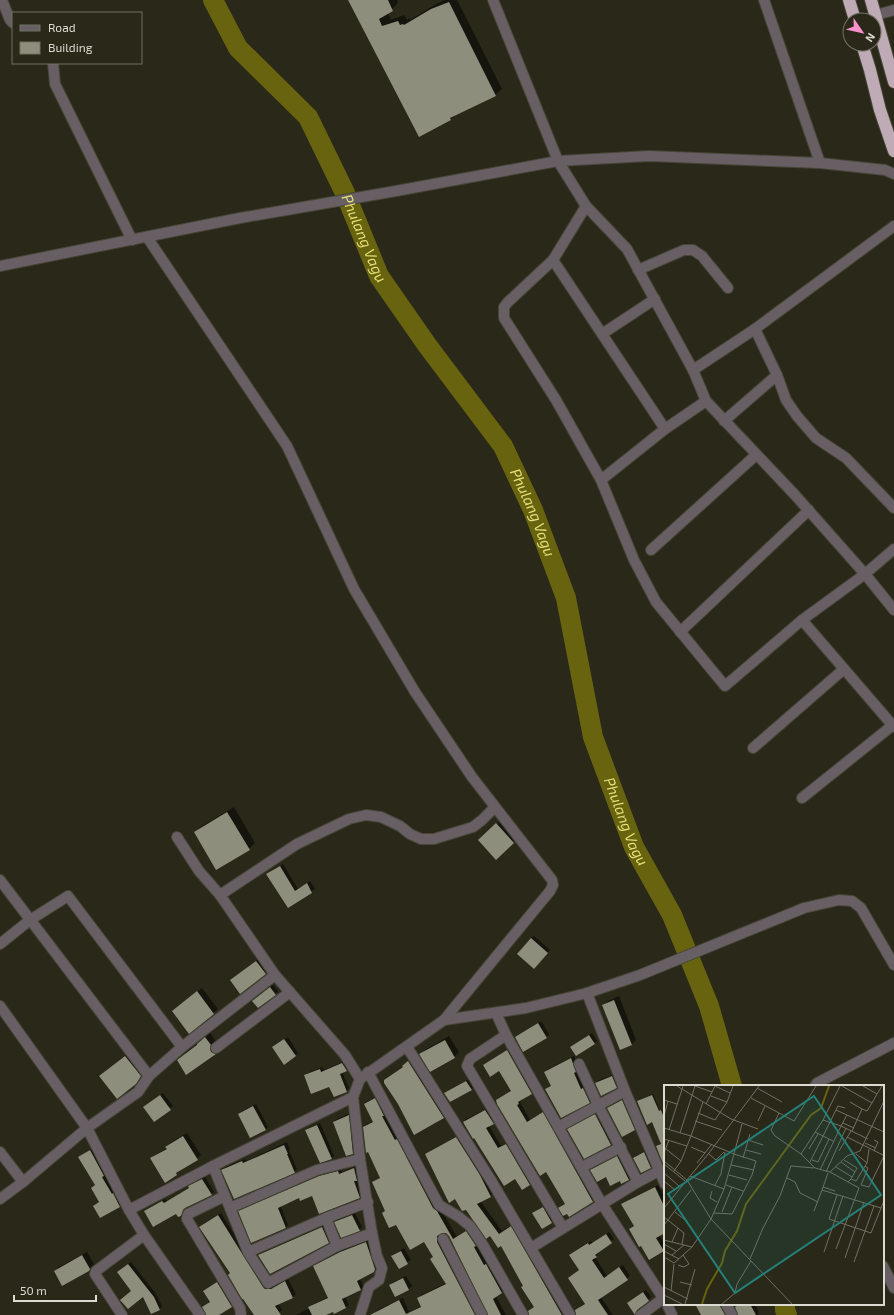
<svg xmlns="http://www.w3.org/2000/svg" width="894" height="1315" font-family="'Exo 2',sans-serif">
<rect width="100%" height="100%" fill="#292819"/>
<g fill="#0007">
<polygon points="348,0 397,0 398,3 392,9 387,11 391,20 404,15 407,20 409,18 410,20 438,3 445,0 457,0 502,89 495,95 455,114 451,119 419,135"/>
<polygon points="234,807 255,843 249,849 195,832 202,826"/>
<polygon points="501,820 518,838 496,858 480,840"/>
<polygon points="283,864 298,889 310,881 315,889 289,907 270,872"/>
<polygon points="534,936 550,950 537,965 531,938"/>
<polygon points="261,957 269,969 265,973 232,980"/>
<polygon points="273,985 278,991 275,994 256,998"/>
<polygon points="202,988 218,1009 189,1032 173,1011"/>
<polygon points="619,996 636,1040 631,1045 604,1005 608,1001"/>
<polygon points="541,1021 549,1034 546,1037 516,1037"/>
<polygon points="210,1033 215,1040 214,1043 215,1047 220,1050 187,1073 198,1044"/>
<polygon points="592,1033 597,1041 594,1043 571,1047"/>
<polygon points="449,1036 459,1052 454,1057 421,1054 425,1050"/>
<polygon points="288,1037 298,1053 284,1063 276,1045"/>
<polygon points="510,1048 534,1090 520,1102 530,1120 546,1110 595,1198 569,1216 567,1213 560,1208 566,1203 546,1170 540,1174 512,1091 499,1070 484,1065"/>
<polygon points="130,1052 145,1071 135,1083 105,1071"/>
<polygon points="574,1056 578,1068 576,1070 584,1087 586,1086 592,1099 589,1102 546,1089 548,1087 548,1089 556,1085 545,1072 548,1069"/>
<polygon points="412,1059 447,1114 444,1117 385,1080"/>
<polygon points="345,1061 349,1067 342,1072 349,1088 346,1091 305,1075 308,1073 322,1067 324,1070"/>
<polygon points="615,1074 619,1084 616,1087 596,1083 599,1080"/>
<polygon points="469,1079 474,1087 471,1090 445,1093 448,1091"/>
<polygon points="163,1093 173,1106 154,1121 147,1105"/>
<polygon points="653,1094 660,1111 662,1110 665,1116 665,1165 657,1146 660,1144 660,1142 661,1141 653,1121 639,1100"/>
<polygon points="378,1096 440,1208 457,1237 469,1229 476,1244 505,1289 496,1296 506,1315 489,1315 450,1235 444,1232 439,1234 440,1239 479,1315 378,1315 376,1312 379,1309 403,1298 409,1312 422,1306 418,1298 421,1295 446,1283 434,1257 424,1241 396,1224 386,1210 373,1182 381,1177 364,1127 367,1124 374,1121 365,1104 368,1101"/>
<polygon points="624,1099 636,1128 634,1130 610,1106"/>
<polygon points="256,1104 268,1127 265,1130 239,1114 242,1111"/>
<polygon points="488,1108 496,1121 489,1126 501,1146 509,1142 532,1182 530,1185 516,1178 464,1122 466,1119"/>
<polygon points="598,1112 613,1141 611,1144 584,1157 571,1127"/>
<polygon points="351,1113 355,1150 352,1153 334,1122 337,1119"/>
<polygon points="320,1123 334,1156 332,1158 306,1130 309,1128"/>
<polygon points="187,1133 201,1155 197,1159 180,1170 180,1171 176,1174 151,1159 155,1155 167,1148 170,1143"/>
<polygon points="459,1135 494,1193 481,1202 502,1231 514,1224 568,1315 530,1315 529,1311 535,1307 524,1286 501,1245 490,1235 427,1154 430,1151"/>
<polygon points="287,1142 290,1150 289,1151 297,1169 294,1172 223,1170 225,1167 245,1159 246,1161"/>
<polygon points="93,1148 106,1172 105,1174 122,1203 119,1206 94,1206 100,1201 92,1188 96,1184 82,1155"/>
<polygon points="647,1150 653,1164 650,1167 634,1158 637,1155"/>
<polygon points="619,1155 631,1177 622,1183 620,1179 606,1175 593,1168"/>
<polygon points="357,1166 359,1177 357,1179 362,1195 359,1197 313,1195 299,1197 280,1205 288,1225 285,1228 240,1212 242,1209 323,1174 340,1169 342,1172"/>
<polygon points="205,1177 214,1192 211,1194 185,1207 184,1212 180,1215 177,1213 145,1211 165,1199 167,1201 190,1188 192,1184"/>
<polygon points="658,1185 665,1199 665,1232 659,1235 665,1245 665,1248 663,1250 641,1245 630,1229 634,1225 623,1204 625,1202"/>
<polygon points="546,1205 554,1219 542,1228 536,1211"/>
<polygon points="221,1213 265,1284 268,1286 274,1286 288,1279 296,1294 293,1297 278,1304 282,1310 277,1315 255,1315 203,1224"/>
<polygon points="355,1213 362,1227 359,1230 341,1236 336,1222 338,1219"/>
<polygon points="327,1223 332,1238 328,1242 259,1255 263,1251"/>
<polygon points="609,1232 614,1239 598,1251 599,1253 595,1257 607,1276 623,1265 630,1276 601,1297 613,1315 577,1315 576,1310 585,1303 580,1270 574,1252 591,1241 593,1243"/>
<polygon points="369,1240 377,1268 374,1272 360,1279 363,1286 361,1289 345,1297 349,1305 346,1307 334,1310 324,1315 296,1315 310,1308 312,1305 328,1297 314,1267 317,1264 344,1249"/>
<polygon points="404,1248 411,1260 399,1268 392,1256"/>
<polygon points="87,1252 94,1264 88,1270 55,1271 59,1267"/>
<polygon points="131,1262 156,1294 162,1306 160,1309 152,1313 143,1296 132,1291 121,1269"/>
<polygon points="406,1276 412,1286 409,1289 396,1295 391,1285 393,1282"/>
<polygon points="220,1280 234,1303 217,1315 207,1315 211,1301 207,1289"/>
<polygon points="646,1290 651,1297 639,1307 635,1313 628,1303"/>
<polygon points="696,1304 723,1304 727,1313 725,1315 702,1315"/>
<polygon points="734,1304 755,1304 759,1312 758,1313 759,1315 743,1315"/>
</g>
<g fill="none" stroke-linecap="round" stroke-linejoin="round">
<g stroke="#68630f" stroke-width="20">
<path id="s1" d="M213 0 238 48 308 117 345 193 379 276 427 345 503 446 533 510 566 598 593 737 634 847 672 915 709 1006 732 1086"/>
<polyline points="785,1304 785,1310 787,1315"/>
</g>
</g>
<g fill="#8e8e7c">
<polygon points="348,0 388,0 393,11 379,19 382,26 398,21 400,25 403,24 404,25 431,9 449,2 496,96 450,118 451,120 419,137"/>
<polygon points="227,812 250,850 216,870 194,832"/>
<polygon points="496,823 514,843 496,860 478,840"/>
<polygon points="280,866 295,891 307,883 312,893 288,908 266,874"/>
<polygon points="531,938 548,953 534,969 517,954"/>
<polygon points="256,961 266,974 240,994 230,980"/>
<polygon points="270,987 276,995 258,1008 252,1001"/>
<polygon points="197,991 214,1014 189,1034 172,1011"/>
<polygon points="614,1000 632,1045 620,1050 602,1005"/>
<polygon points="538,1023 547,1038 523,1052 515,1037"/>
<polygon points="589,1035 595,1044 576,1056 570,1047"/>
<polygon points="205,1037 211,1045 210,1048 211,1052 216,1054 186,1075 177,1060 197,1045 197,1044"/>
<polygon points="284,1039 296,1056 284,1065 272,1047"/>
<polygon points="445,1040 455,1058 430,1072 419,1054"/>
<polygon points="507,1050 532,1094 518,1102 519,1104 517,1105 527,1122 543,1112 593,1202 569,1217 567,1214 563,1216 558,1208 565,1204 546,1172 540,1176 497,1104 496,1100 511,1091 499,1071 490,1077 483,1065"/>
<polygon points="125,1056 141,1076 136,1084 117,1099 99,1076"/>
<polygon points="571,1058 576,1072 574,1073 581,1089 583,1088 590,1103 561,1118 545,1089 551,1086 544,1072"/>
<polygon points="408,1061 444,1118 414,1135 398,1104 384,1083 384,1080 403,1067 402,1066"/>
<polygon points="342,1063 347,1071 340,1074 347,1092 334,1097 329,1087 311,1094 304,1075 320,1069 321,1072"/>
<polygon points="612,1076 617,1088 601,1096 595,1083"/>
<polygon points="466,1081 472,1090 450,1102 444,1093"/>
<polygon points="160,1095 171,1110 154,1122 143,1107"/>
<polygon points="652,1095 659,1111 661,1110 665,1120 664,1166 656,1146 661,1144 652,1122 647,1125 637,1101"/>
<polygon points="375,1098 384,1116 382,1116 395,1140 397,1139 433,1208 437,1211 453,1239 466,1231 476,1246 474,1247 484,1265 486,1264 502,1293 493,1299 501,1315 488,1315 449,1236 446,1233 443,1233 437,1236 437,1242 475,1315 370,1315 399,1300 406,1314 421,1307 417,1298 446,1284 430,1259 433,1257 424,1242 410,1250 396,1225 389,1228 382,1213 385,1211 372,1182 380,1178 368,1152 366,1153 363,1127 373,1122 364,1104"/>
<polygon points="622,1100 635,1130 622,1137 607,1108"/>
<polygon points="253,1106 266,1130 250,1138 238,1114"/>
<polygon points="485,1110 494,1124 486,1128 498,1148 506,1144 530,1185 522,1190 515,1179 504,1186 474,1138 473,1139 463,1122"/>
<polygon points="595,1114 611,1145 584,1159 567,1129"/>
<polygon points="349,1115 353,1154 346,1156 333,1122"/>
<polygon points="317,1125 332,1159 320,1163 305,1130"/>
<polygon points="183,1136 198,1160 176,1173 177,1175 165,1183 150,1158 167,1149 165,1147"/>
<polygon points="456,1137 480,1175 491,1197 477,1204 499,1234 511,1226 562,1315 529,1315 528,1311 534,1307 521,1287 523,1286 501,1246 498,1248 490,1236 486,1239 466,1210 462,1211 455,1199 449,1203 425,1154"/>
<polygon points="284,1145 288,1154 287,1154 295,1173 234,1199 221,1170 242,1161 243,1163"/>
<polygon points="90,1150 104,1176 102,1177 112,1194 113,1193 120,1207 100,1218 93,1206 99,1202 91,1188 95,1185 78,1157"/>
<polygon points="644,1152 651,1168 641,1173 633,1158"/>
<polygon points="617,1156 629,1180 621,1184 620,1181 610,1186 606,1177 597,1182 590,1170"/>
<polygon points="354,1168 357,1181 354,1181 360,1198 319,1214 312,1196 300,1201 299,1198 278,1208 286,1228 251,1243 238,1211 319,1176 338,1171 339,1174"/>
<polygon points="202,1179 212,1195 185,1208 183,1210 181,1216 178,1217 176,1214 153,1227 144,1211 162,1201 164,1203 189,1188 188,1186"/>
<polygon points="655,1187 665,1208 665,1233 656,1238 664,1251 649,1260 641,1246 639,1247 629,1229 634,1226 621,1204"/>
<polygon points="543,1207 552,1223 542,1229 532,1213"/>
<polygon points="218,1215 263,1287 265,1289 271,1289 285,1281 293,1298 275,1306 281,1315 254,1315 243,1299 242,1299 228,1275 230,1273 199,1227"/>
<polygon points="352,1215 360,1231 341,1238 334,1222"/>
<polygon points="322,1227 329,1243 270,1274 258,1255"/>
<polygon points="606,1234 612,1243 595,1255 597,1257 592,1260 604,1278 619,1267 628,1280 598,1300 608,1315 576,1315 575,1310 585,1304 568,1278 579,1270 569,1255 588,1243 589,1245"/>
<polygon points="366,1242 375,1269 374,1272 357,1281 361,1290 342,1299 346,1308 334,1314 333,1312 326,1315 312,1315 308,1307 328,1298 313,1266 340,1252"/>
<polygon points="401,1251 408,1264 399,1269 391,1256"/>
<polygon points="82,1255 90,1269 89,1271 62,1286 54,1271"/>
<polygon points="128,1264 154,1297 160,1310 151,1314 143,1297 128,1309 120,1300 131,1291 117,1272"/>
<polygon points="403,1278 409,1290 395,1297 389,1285"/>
<polygon points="217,1282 232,1307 219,1315 206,1315 202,1307 210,1302 203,1291"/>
<polygon points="643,1292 649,1301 637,1310 635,1315 627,1303"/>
<polygon points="695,1304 719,1304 725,1315 701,1315"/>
<polygon points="740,1304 750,1304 756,1315 738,1315 735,1307"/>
</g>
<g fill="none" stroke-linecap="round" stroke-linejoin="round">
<g stroke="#464537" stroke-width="12">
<g id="minor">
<polyline points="2,0 10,20 13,23"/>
<polyline points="493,0 558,161 586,206 627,249 693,370 755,329 894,226"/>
<polyline points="764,0 820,163"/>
<polyline points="876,15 894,10"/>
<polyline points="53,63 55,84 132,240"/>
<polyline points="586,206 553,260 508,302 504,307 504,318 556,400 601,480 634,560 656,602 725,686 802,620 865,574 894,610"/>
<polyline points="147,237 287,446 354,589 415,692 472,777 552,880 553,885 550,891 444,1020"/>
<polyline points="553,260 665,429"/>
<polyline points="0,266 240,218 396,191 558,161 649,156 820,163 885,170 894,174"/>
<polyline points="638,270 684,250 693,250 702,256 728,288"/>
<polyline points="755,329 777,375 786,400 797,416 816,438 846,458 894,508"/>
<polyline points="602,334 655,299"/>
<polyline points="693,370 706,401 795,495 865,574 894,549"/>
<polyline points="724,421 777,375"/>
<polyline points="601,480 665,429 706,401"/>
<polyline points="651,550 756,455"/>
<polyline points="802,620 894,727"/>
<polyline points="680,632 809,510"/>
<polyline points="753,748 844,669"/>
<polyline points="802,798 893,725"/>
<polyline points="177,837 199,871 220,895 275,975"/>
<polyline points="0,880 149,1076"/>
<polyline points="220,895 297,844 349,819 366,815 381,817 400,826 410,834 421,839 434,839 473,827 482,820 495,807"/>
<polyline points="0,944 30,920 68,896 182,1047"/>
<polyline points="587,993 625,1091 665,1184"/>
<polyline points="0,1006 87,1128 129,1210 213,1166 353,1097 360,1079 444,1020 526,1008 587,993 640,975 804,908 839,900 852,901 861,908 894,965"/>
<polyline points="496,1013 506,1035 602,1204 665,1301"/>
<polyline points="506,1035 470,1059 467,1066 563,1228"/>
<polyline points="407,1047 492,1182 570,1315"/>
<polyline points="216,1048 290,992"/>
<polyline points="579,1064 598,1105 638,1182"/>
<polyline points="368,1072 439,1205 459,1217 470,1226 483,1245 523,1315"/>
<polyline points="815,1086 817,1083 894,1043"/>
<polyline points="353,1097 360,1159 372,1233 377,1256 382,1268 379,1280 369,1287 360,1315"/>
<polyline points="558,1127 625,1091"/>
<polyline points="0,1152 23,1182"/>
<polyline points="213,1166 225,1196 188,1214 187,1219 240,1308 241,1315"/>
<polyline points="582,1167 621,1147"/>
<polyline points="225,1196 248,1252 268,1283 337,1246 372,1233"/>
<polyline points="0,1199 23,1182 87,1128 138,1092 149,1076 182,1047 275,975 345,1055 360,1079"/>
<polyline points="230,1208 317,1170 360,1159"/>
<polyline points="129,1210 144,1235 200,1315"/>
<polyline points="326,1218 337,1246"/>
<polyline points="443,1239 482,1315"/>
<polyline points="531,1248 638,1182 659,1171"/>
<polyline points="248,1252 326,1218 368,1202"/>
<polyline points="883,1266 894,1288"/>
<polyline points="667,1304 672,1315"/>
<polyline points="726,1304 732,1315"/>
<polyline points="122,1315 95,1274 96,1271 144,1235"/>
<polyline points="641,1315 665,1297"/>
</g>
</g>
<g stroke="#464537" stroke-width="14">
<g id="highway">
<polyline points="849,0 855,20"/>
<polyline points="871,0 894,82"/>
<polyline points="862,44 870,70 880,110 894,151"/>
</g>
</g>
<use href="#minor" stroke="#675f63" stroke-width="10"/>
<use href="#highway" stroke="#beabb5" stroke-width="12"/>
</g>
<g text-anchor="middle" stroke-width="4" stroke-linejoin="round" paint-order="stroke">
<g font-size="15" font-style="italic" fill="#e5df76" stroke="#292819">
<text dy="5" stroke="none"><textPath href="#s1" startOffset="286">Phulang Vagu</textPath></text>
<text dy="5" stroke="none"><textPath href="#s1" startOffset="610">Phulang Vagu</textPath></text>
<text dy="5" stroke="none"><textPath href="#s1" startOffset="934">Phulang Vagu</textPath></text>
</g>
</g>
<g transform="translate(664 1085)">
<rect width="220" height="220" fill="#292819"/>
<path fill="none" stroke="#68630f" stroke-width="2" d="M38 219 43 204 58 178 61 166 73 146 82 119 147 30 157 23 165 1"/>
<path fill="none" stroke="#717063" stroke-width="1" d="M13 1 67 34 94 44M31 1 48 7M51 1 66 8M178 1 208 18 213 9M199 1 213 9 218 1M93 3 118 17M47 11 63 17M87 13 130 36 152 1M0 15 13 19M186 17 198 24M42 19 51 1M172 25 220 47M34 28 51 35 63 17 69 1M115 28 107 45 111 51 137 69 151 83 166 87 195 103 172 164M0 31 4 16M159 35 177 41 183 30M31 36 58 45M94 36 101 21M179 38 190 43M0 43 27 51 39 17M5 45 19 1M188 46 198 24 203 26 208 18M151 47 169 56M16 48 31 1M183 52 219 70 220 68M0 54 23 61M84 55 99 60M201 58 212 63M27 62 41 68M2 64 17 76M145 64 154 49M82 65 97 69M175 66 187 46M210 66 214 57 210 55M0 68 5 55M45 69 52 75 60 67M137 69 159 35 176 1M192 69 203 78M79 73 86 49M148 75 154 77 165 54M180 75 193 83 187 94M0 76 23 95 47 134 128 219M146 77 174 21 181 23M177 77 191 87M33 78 48 59M0 79 21 96M67 80 90 85M172 82 188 92M156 85 177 41 204 54M10 86 17 76 27 51 70 69 60 104M162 87 182 43M166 87 183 71 196 66 220 16M0 88 15 101M164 88 158 105 217 123 220 116M65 90 83 95M123 93 131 97 136 108 154 117M0 96 11 105M184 97 187 94 192 96 203 78 205 64M51 100 57 89 61 67M62 100 79 106M197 100 205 102 220 71M197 100 204 83 201 81M159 102 171 106M48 106 46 113 53 117M173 110 165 134 207 148 217 123M0 123 45 68 95 1M150 126 158 105M11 127 21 135M58 127 68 102M50 128 68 129 88 90 92 76 70 69 78 39M0 132 20 148 18 159M0 140 27 105M0 155 28 162M8 157 14 143M0 159 12 166M0 166 15 174M160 167 179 111M8 170 20 160M0 172 10 178 28 162 47 134 60 104 26 91M181 173 200 117M86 174 99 143 116 111 127 81 150 83M190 177 210 121M14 180 20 182 25 179 19 170M16 197 28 200M0 202 24 214M7 206 10 179M0 210 18 219M21 219 31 184M58 219 71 208 73 199 87 176"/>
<path fill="#248078" fill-opacity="0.15" stroke="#248078" stroke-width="2" d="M150 11 217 110 71 208 4 109Z"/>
<rect width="220" height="220" fill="none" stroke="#dcdbd2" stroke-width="2"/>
</g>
<rect x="12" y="12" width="130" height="52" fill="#292819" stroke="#717063"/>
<rect x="20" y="25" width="20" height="6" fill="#675f63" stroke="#717063"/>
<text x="48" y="32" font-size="12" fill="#dcdbd2">Road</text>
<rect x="20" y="42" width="20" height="12" fill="#8e8e7c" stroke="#717063"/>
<text x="48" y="52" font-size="12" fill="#dcdbd2">Building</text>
<g transform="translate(862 32) rotate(124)"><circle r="19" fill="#292819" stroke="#717063"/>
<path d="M0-3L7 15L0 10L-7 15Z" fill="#f890cc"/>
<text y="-6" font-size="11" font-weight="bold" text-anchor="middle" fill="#dcdbd2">N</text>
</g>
<path d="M14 1295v6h82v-6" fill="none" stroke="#dcdbd2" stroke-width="2"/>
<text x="20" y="1295" font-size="12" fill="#dcdbd2" stroke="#292819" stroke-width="3" paint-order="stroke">50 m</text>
</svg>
